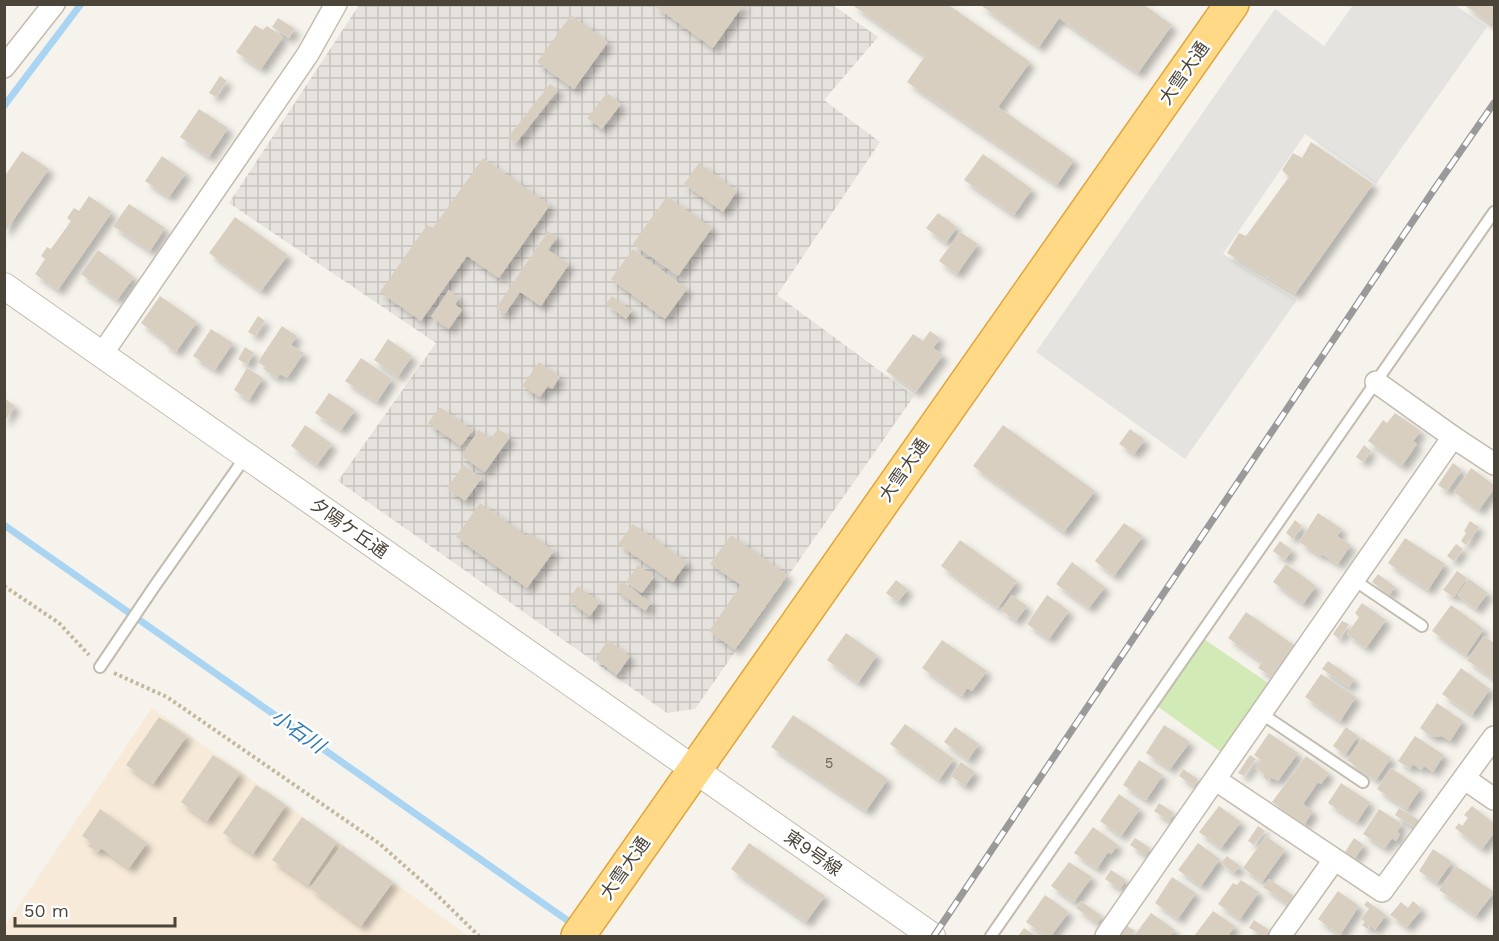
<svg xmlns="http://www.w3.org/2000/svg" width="1499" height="941" font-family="'Work Sans','Noto Sans JP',sans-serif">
<defs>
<pattern id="industrial-grid" width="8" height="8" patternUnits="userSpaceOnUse" patternTransform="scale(1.5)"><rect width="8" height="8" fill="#e6e2dd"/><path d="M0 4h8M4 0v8" fill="none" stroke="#c7c3be"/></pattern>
<filter id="shadow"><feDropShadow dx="5.5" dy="5.5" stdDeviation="3" flood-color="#0004"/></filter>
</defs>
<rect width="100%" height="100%" fill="#f6f3ec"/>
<polygon fill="#f7ead8" points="152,708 468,936 5,936 5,926"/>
<polygon fill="url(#industrial-grid)" points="359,5 833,5 878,37 824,100 880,142 777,295 914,396 695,709 667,713 338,481 436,343 229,203"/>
<polygon fill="#d2eab5" points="1204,639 1268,683 1221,752 1157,706"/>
<polygon fill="#e5e3e0" points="1353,5 1455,5 1487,27 1376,184 1305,134 1223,254 1297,300 1185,459 1036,352 1275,9 1324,46"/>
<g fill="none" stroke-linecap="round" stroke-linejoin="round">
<g stroke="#a9d4f2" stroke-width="7">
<polyline points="4,106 81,4"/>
<polyline points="4,525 574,925"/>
</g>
</g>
<g fill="#d8cfc1" filter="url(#shadow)">
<polygon points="652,4 744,4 713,48"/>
<polygon points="851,4 947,4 1030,62 998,107 1074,160 1057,185 907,82 925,56"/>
<polygon points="979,4 1143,4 1172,25 1138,73 1059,18 1039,47"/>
<polygon points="1463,4 1494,4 1494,20 1491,24"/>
<polygon points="571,15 608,42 574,89 537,62"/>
<polygon points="278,18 295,29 289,38 272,27"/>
<polygon points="255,25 263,30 267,26 283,37 261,69 236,52"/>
<polygon points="220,76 227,81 216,97 209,93"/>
<polygon points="550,84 558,90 516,143 508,137"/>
<polygon points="607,93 621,104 602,129 587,118"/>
<polygon points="199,109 228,128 209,157 180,137"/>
<polygon points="1311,142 1373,184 1295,294 1227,253 1239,233 1246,236 1289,177 1282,170 1293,153 1302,158"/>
<polygon points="22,151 49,169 4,233 4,177"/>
<polygon points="983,154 1032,189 1014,215 964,180"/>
<polygon points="162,156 186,173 169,197 145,181"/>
<polygon points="483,158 550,205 499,278 467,256 421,321 380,292 427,225 433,228"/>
<polygon points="699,163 737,191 723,212 684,184"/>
<polygon points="89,196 112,212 58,290 35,274 45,259 41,256 47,247 51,249 71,221 67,218 74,208 79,211"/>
<polygon points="667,196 712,228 678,276 633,244"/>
<polygon points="129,204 165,228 150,251 113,226"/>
<polygon points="938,213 957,227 946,243 926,228"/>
<polygon points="235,217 288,255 261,291 209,253"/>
<polygon points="548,231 557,237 548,250 569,264 541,306 520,292 505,314 496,308"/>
<polygon points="960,232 978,244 957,274 939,261"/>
<polygon points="633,249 687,289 665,319 611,279"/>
<polygon points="98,250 134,277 117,300 81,274"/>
<polygon points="449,290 459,298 455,304 462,310 449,329 431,317"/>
<polygon points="160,296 197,322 176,352 164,343 166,341 141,323"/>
<polygon points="612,296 632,311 626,319 606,304"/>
<polygon points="258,316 265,321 255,336 248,332"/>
<polygon points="282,326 297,336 291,345 304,353 287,378 280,374 277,378 264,369 265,367 258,362"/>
<polygon points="211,329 233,343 215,370 193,356"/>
<polygon points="930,331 940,338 933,348 943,355 916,392 886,371 913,334 923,341"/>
<polygon points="388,339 412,356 398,377 374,360"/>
<polygon points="245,347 254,353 247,365 238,359"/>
<polygon points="361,358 392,379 377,402 345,381"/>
<polygon points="539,362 560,377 552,389 548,386 540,397 522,386"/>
<polygon points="247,368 263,378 249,400 234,390"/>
<polygon points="329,393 355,410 341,430 315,413"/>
<polygon points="4,398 15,406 4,422"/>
<polygon points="440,407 473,430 461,446 428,423"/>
<polygon points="1395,413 1421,431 1413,441 1417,444 1402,466 1368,441 1383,420 1387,423"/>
<polygon points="305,425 332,444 317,465 291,446"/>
<polygon points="1003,425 1095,491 1064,532 973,466"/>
<polygon points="498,429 510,437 485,472 461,456 479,430 491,438"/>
<polygon points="1130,429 1145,440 1134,454 1119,444"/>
<polygon points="1364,445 1371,451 1363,462 1356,457"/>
<polygon points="1453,463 1462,470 1447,491 1438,485"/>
<polygon points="463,465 482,478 465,501 447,488"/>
<polygon points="1471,468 1494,485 1494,489 1479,510 1454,492"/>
<polygon points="480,503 527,536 529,533 554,551 527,588 456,537"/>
<polygon points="1318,513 1342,529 1337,536 1351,545 1338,564 1322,554 1321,556 1299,542"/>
<polygon points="1295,520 1302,526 1293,539 1286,533"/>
<polygon points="1470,521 1479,527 1466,545 1461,541 1466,533 1464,531"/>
<polygon points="1124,523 1143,536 1114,576 1095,561"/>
<polygon points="633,524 687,562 673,582 618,544"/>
<polygon points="731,535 788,575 735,650 709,631 741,585 710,564"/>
<polygon points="1405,538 1445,564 1428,590 1388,563"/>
<polygon points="960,540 1017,581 998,608 941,566"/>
<polygon points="1280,541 1292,550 1285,560 1273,551"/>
<polygon points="1456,544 1463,549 1454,561 1447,556"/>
<polygon points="1072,562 1105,587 1089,608 1056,584"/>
<polygon points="1286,564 1316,586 1303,604 1273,582"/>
<polygon points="638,565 654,577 642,593 626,582"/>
<polygon points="1457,571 1467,578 1454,597 1443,590"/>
<polygon points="1378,574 1395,587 1389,595 1372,582"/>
<polygon points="1469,579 1488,593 1476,609 1457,595"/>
<polygon points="896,580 908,589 898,602 886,593"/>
<polygon points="622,581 651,603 645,611 616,590"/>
<polygon points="578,586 600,602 590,616 568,600"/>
<polygon points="1012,595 1027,606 1016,621 1001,610"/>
<polygon points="1047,595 1069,611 1049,639 1027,624"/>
<polygon points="1362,603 1386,620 1366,648 1347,634 1359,617 1355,613"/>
<polygon points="1451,605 1484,629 1466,655 1432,631"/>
<polygon points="1246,612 1294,645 1272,677 1258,668 1262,662 1228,638"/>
<polygon points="1342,621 1349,624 1339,639 1333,634"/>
<polygon points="846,633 877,655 858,683 827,660"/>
<polygon points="1484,636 1494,643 1494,674 1492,678 1467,660"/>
<polygon points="608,640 630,656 617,675 595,659"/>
<polygon points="942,640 987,671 972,691 967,688 962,696 922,668"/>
<polygon points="1328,661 1354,679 1349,687 1322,669"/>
<polygon points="1461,668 1490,689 1472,715 1442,694"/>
<polygon points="1321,674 1356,697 1340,721 1305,697"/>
<polygon points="1437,703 1463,721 1450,741 1442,736 1432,737 1420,728"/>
<polygon points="793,715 888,779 866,811 771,747"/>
<polygon points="159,717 187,736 153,784 126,765"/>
<polygon points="905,724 954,759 939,780 890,744"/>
<polygon points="1164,725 1190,742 1170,769 1146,753"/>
<polygon points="955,727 979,744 968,760 944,742"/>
<polygon points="1346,727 1358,736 1345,755 1333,746"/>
<polygon points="1269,733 1298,753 1278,781 1271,777 1268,781 1263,777 1265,774 1255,768 1261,760 1254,755"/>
<polygon points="1415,736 1444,755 1433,772 1424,766 1421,770 1413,764 1410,769 1398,761"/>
<polygon points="1362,738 1391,758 1376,780 1347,760"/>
<polygon points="213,755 240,773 207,821 181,802"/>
<polygon points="1250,755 1256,759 1244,776 1238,773"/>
<polygon points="1306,756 1329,773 1321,784 1318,782 1303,804 1313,811 1304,825 1272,802"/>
<polygon points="1139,760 1163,775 1146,800 1123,785"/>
<polygon points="961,762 975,772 965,786 951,776"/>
<polygon points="1391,768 1421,788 1407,809 1377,789"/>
<polygon points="1183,769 1198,779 1194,786 1179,776"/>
<polygon points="1341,783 1370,802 1357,822 1328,803"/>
<polygon points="256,785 286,805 253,854 223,833"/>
<polygon points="1119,794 1140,809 1121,836 1100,821"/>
<polygon points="1159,803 1174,813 1169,821 1154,811"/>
<polygon points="1219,806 1241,822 1221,848 1199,832"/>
<polygon points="1472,806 1494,823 1494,833 1482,849 1455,828 1459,823 1462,826 1468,818 1464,815"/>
<polygon points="1399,808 1420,821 1415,828 1395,815"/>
<polygon points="100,809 147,843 129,868 101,848 98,852 88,846 91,842 82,836"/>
<polygon points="1379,809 1402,824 1397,832 1400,834 1396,841 1392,838 1385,848 1363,834"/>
<polygon points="302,817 337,842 308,885 272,860"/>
<polygon points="1258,826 1265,831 1254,845 1248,841"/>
<polygon points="1093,827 1118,845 1111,854 1108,852 1097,869 1074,853"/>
<polygon points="1266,836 1285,850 1262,882 1243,868"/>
<polygon points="1135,838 1150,848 1145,855 1130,845"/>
<polygon points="1354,838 1364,845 1354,859 1345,852"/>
<polygon points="749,843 825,896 806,922 731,869"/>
<polygon points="1198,843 1220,859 1201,886 1178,870"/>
<polygon points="342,845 393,882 361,926 310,888"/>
<polygon points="1433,849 1452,862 1437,883 1419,871"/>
<polygon points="1227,856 1240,866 1234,873 1221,863"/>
<polygon points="1069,862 1092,877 1074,902 1051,886"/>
<polygon points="1456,866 1494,892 1476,916 1439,890"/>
<polygon points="1111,870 1126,880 1120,889 1105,879"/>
<polygon points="1172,877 1196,893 1178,919 1155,903"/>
<polygon points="1269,879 1294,896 1288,904 1263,887"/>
<polygon points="1241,880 1259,892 1240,919 1218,904 1233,883 1237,885"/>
<polygon points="1338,891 1359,906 1340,935 1318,919"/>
<polygon points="1045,895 1069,912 1051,936 1046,936 1026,922"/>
<polygon points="1081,901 1102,916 1097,923 1076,908"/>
<polygon points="1367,901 1386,915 1375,930 1370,925 1367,929 1362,925 1365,922 1361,919 1369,909 1364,905"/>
<polygon points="1413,901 1422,909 1407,927 1390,915 1401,902 1408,908"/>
<polygon points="1213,911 1235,926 1228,936 1194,936"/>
<polygon points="1151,913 1175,930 1170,936 1134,936"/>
<polygon points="1254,920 1269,930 1265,936 1249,928"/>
<polygon points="1126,925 1135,931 1131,936 1118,936"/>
<polygon points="1024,928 1036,936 1018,936"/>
</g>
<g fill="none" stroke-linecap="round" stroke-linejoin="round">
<g stroke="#c2bbae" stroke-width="14">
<g id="service">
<polyline points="1354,580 1422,626"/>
<polyline points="100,667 154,587 246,456"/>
<polyline points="1262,714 1363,782"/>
<polyline points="991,936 1494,212"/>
</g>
</g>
<g stroke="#c2bbae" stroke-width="24">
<g id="minor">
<polyline points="4,67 54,4"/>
<polyline points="102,354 308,54 336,4"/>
<polyline points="1376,382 1453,437 1494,464"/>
<polyline points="1465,779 1494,799"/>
<polyline points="1216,780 1382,891 1494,737"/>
<polyline points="1106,936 1453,437"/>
<polyline points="1280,936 1334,860"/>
</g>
</g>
<g stroke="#c2bbae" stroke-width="28">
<polyline id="tertiary" points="4,286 932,936"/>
</g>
<g stroke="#e0a43c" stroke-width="36">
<polyline id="trunk" points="578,936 1232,4"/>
</g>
<g stroke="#c4b79f" stroke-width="4" stroke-dasharray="3 3" stroke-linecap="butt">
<polyline points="4,586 59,623 89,655"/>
<polyline points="114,673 167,697 380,844 435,893 479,936"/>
</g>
<use href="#service" stroke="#fff" stroke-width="10"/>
<use href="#minor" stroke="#fff" stroke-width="21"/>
<use href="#tertiary" stroke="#fff" stroke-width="26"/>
<use href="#trunk" stroke="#ffd985" stroke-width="33"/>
<g stroke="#9a9a9a" stroke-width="7">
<polyline id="rail" points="934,936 1433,191 1494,103"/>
</g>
<use href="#rail" stroke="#fff" stroke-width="4.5" stroke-dasharray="14" stroke-linecap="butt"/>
</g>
<g text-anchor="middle" stroke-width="5" stroke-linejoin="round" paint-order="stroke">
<g font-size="15" fill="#6e675b">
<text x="829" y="768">5</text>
</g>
<g font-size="18" fill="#4b4439" stroke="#fff">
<text transform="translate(1184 73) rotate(-55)" y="6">大雪大通</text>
<text transform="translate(904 470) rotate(-55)" y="6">大雪大通</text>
<text transform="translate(349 528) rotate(35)" y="6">夕陽ケ丘通</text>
<text transform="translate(813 853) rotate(35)" y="6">東9号線</text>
<text transform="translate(625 868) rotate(-55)" y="6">大雪大通</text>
</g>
<g font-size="20" font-style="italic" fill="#2e7ab2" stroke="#fff">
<text transform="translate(298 731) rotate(35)" y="7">小石川</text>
</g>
</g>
<rect width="1499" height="941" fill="none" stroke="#4b4439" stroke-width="12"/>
<path d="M15 917v9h160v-9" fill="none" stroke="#4b4439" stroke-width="3"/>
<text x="24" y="917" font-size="18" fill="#4b4439" stroke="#ffffff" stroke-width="4.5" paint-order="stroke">50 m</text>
</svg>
